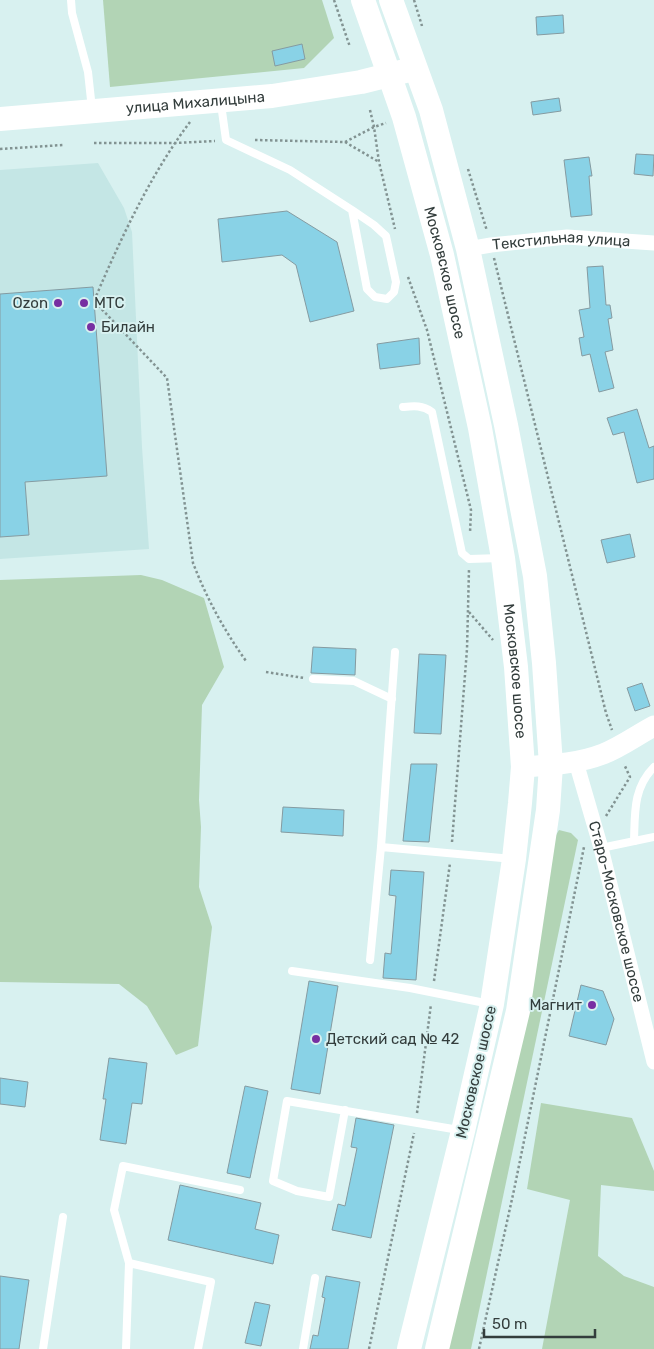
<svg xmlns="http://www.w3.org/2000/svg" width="654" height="1349" font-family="Rubik,sans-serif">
<rect width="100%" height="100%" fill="#d8f1f0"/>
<polygon fill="#c4e6e5" points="98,163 124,208 132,232 142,447 149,549 0,559 0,170"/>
<g fill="#b2d4b5">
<polygon points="103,0 322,0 334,38 304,68 110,87"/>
<polygon points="141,575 162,580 204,598 224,667 202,705 199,800 201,827 199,887 212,927 198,1046 176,1055 147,1006 119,984 0,982 0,580"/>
<polygon points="559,830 571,833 578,840 471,1349 446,1349 553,840"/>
<polygon points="541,1103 632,1118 654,1171 654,1191 601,1185 598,1256 624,1276 654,1287 654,1349 542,1349 570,1200 527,1189"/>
</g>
<g fill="#89d2e6" stroke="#859ba1">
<polygon points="563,15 564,33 537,35 536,17"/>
<polygon points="302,44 305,59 275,66 272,51"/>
<polygon points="559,98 561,111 533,115 531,102"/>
<polygon points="636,154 654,155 653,176 634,174"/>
<polygon points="589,157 592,176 589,176 592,215 571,217 564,160"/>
<polygon points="287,211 337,242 354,311 310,322 296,265 282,255 222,262 218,219"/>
<polygon points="603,266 606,305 610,305 612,318 608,319 613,350 605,352 614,388 599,392 590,354 582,356 579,338 584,337 579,310 590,308 587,267"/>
<polygon points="93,287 107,476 25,482 29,535 0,537 0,294"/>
<polygon points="419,338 420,364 380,369 377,344"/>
<polygon points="637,409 649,448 654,446 654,479 637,483 624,432 613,435 607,418"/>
<polygon points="630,534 635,557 607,563 601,540"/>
<polygon points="313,647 356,649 355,675 311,673"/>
<polygon points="419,654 446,655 441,734 414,733"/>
<polygon points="642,683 650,706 635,711 627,688"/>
<polygon points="411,764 437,764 429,842 403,841"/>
<polygon points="283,807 344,810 343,836 281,832"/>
<polygon points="391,870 424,872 416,980 383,978 385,953 391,954 396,896 389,895"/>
<polygon points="309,981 338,986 320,1094 291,1089"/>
<polygon points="581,985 603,991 614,1019 606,1045 569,1036"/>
<polygon points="109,1058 147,1063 142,1104 132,1103 126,1144 100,1140 106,1099 103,1099"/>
<polygon points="0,1078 28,1082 25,1107 0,1104"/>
<polygon points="245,1086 268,1091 250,1178 227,1173"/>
<polygon points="356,1118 394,1125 371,1238 332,1230 338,1204 345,1206 357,1148 351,1147"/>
<polygon points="180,1185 261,1203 255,1229 279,1235 273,1264 168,1240"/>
<polygon points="0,1276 29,1280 19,1349 0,1349"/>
<polygon points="326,1276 360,1282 348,1349 310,1349 313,1335 318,1336 325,1298 322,1297"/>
<polygon points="255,1302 270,1305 261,1346 245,1343"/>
</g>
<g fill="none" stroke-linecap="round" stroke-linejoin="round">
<g stroke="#829392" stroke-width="2.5" stroke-dasharray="2.5 2.5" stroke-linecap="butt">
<polyline points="334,0 350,47"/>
<polyline points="414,0 422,26"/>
<polyline points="370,110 374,127 379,162 395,229"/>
<path d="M190 122C150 175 120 240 94 301L167 378 193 563C207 599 224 630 246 661"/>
<polyline points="255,140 345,142 374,127 386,123"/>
<polyline points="345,142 379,162"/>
<polyline points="94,143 174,143 215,141"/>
<polyline points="0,149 63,145"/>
<polyline points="468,169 487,231"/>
<polyline points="494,258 606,713 612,730"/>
<polyline points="408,277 427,330 471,510 470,533"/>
<polyline points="469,612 493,640"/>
<polyline points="266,672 304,678"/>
<polyline points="606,816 630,777 624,764"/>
<polyline points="452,842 467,649 469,569"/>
<polyline points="434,981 450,863"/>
<polyline points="417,1113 431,1004"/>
<polyline points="369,1349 414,1133"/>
<polyline points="479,1349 514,1190 584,847"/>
</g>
<g stroke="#fff" stroke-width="8">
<polyline points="71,0 72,13 88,72 92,109"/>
<polyline points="221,104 226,140 290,170 352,210 367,289 375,297 387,299 394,292 396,282 386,236 374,225 352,210"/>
<path d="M403 407C414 406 422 405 432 412L462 553 469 559 501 558"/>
<polyline points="313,679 354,681 392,699"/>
<path d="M634 841C635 813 633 788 654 767"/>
<polyline points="381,847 395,652"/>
<polyline points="601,848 654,837"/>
<polyline points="370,960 381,847 512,859"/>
<polyline points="292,971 410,988 490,1004"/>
<polyline points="345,1110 329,1197 297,1191 273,1181 287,1101 459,1130"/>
<polyline points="129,1263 114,1210 123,1166 240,1190"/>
<polyline points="43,1349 63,1217"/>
<polyline points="126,1349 129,1263 211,1282 198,1349"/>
<polyline points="303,1349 315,1278"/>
</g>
<g stroke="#fff" stroke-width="15">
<path id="s1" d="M468 249 491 245 567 237 654 243"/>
<path id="s2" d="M576 762 601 848 654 1062"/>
</g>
<path stroke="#fff" stroke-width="21" d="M523 767C550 765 577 764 603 754 621 747 637 735 654 726"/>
<g stroke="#fff" stroke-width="24">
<path id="s3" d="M363 0 404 117 442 255 480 428 503 558 516 667 523 767 520 803 514 859 492 1004 463 1131 409 1349"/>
<polyline points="391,0 431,110 468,249 506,425 535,576 544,663 551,765 548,810 518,1011 437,1349"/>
<path id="s4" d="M0 119 272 96 361 82 405 71"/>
</g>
</g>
<g fill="#772fa2" stroke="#d8f1f0" stroke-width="2">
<circle cx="58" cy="303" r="5"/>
<circle cx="84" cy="303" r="5"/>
<circle cx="91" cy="327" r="5"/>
<circle cx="592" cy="1005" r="5"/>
<circle cx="316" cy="1039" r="5"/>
</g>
<g text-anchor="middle" stroke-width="4" stroke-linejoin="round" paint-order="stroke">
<g font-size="15" fill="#333d3c" stroke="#d8f1f0">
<text dy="5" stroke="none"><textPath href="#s4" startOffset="196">улица Михалицына</textPath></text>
<text dy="5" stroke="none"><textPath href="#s1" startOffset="94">Текстильная улица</textPath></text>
<text dy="5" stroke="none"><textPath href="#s3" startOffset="285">Московское шоссе</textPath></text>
<text dy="5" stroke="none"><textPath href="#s3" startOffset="690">Московское шоссе</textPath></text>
<text dy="5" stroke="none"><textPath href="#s2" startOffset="155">Старо-Московское шоссе</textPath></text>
<text transform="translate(476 1072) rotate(-77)" y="5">Московское шоссе</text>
</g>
<g font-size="15" fill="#333d3c" stroke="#d8f1f0" text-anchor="start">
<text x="48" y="308" text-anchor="end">Ozon</text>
<text x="94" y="308">МТС</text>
<text x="101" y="332">Билайн</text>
<text x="582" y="1010" text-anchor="end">Магнит</text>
<text x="326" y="1044">Детский сад № 42</text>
</g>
</g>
<path d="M484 1329v8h111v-8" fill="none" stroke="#333d3c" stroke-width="2.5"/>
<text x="492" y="1329" font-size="15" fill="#333d3c" stroke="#d8f1f0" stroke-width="4" paint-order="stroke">50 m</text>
</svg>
